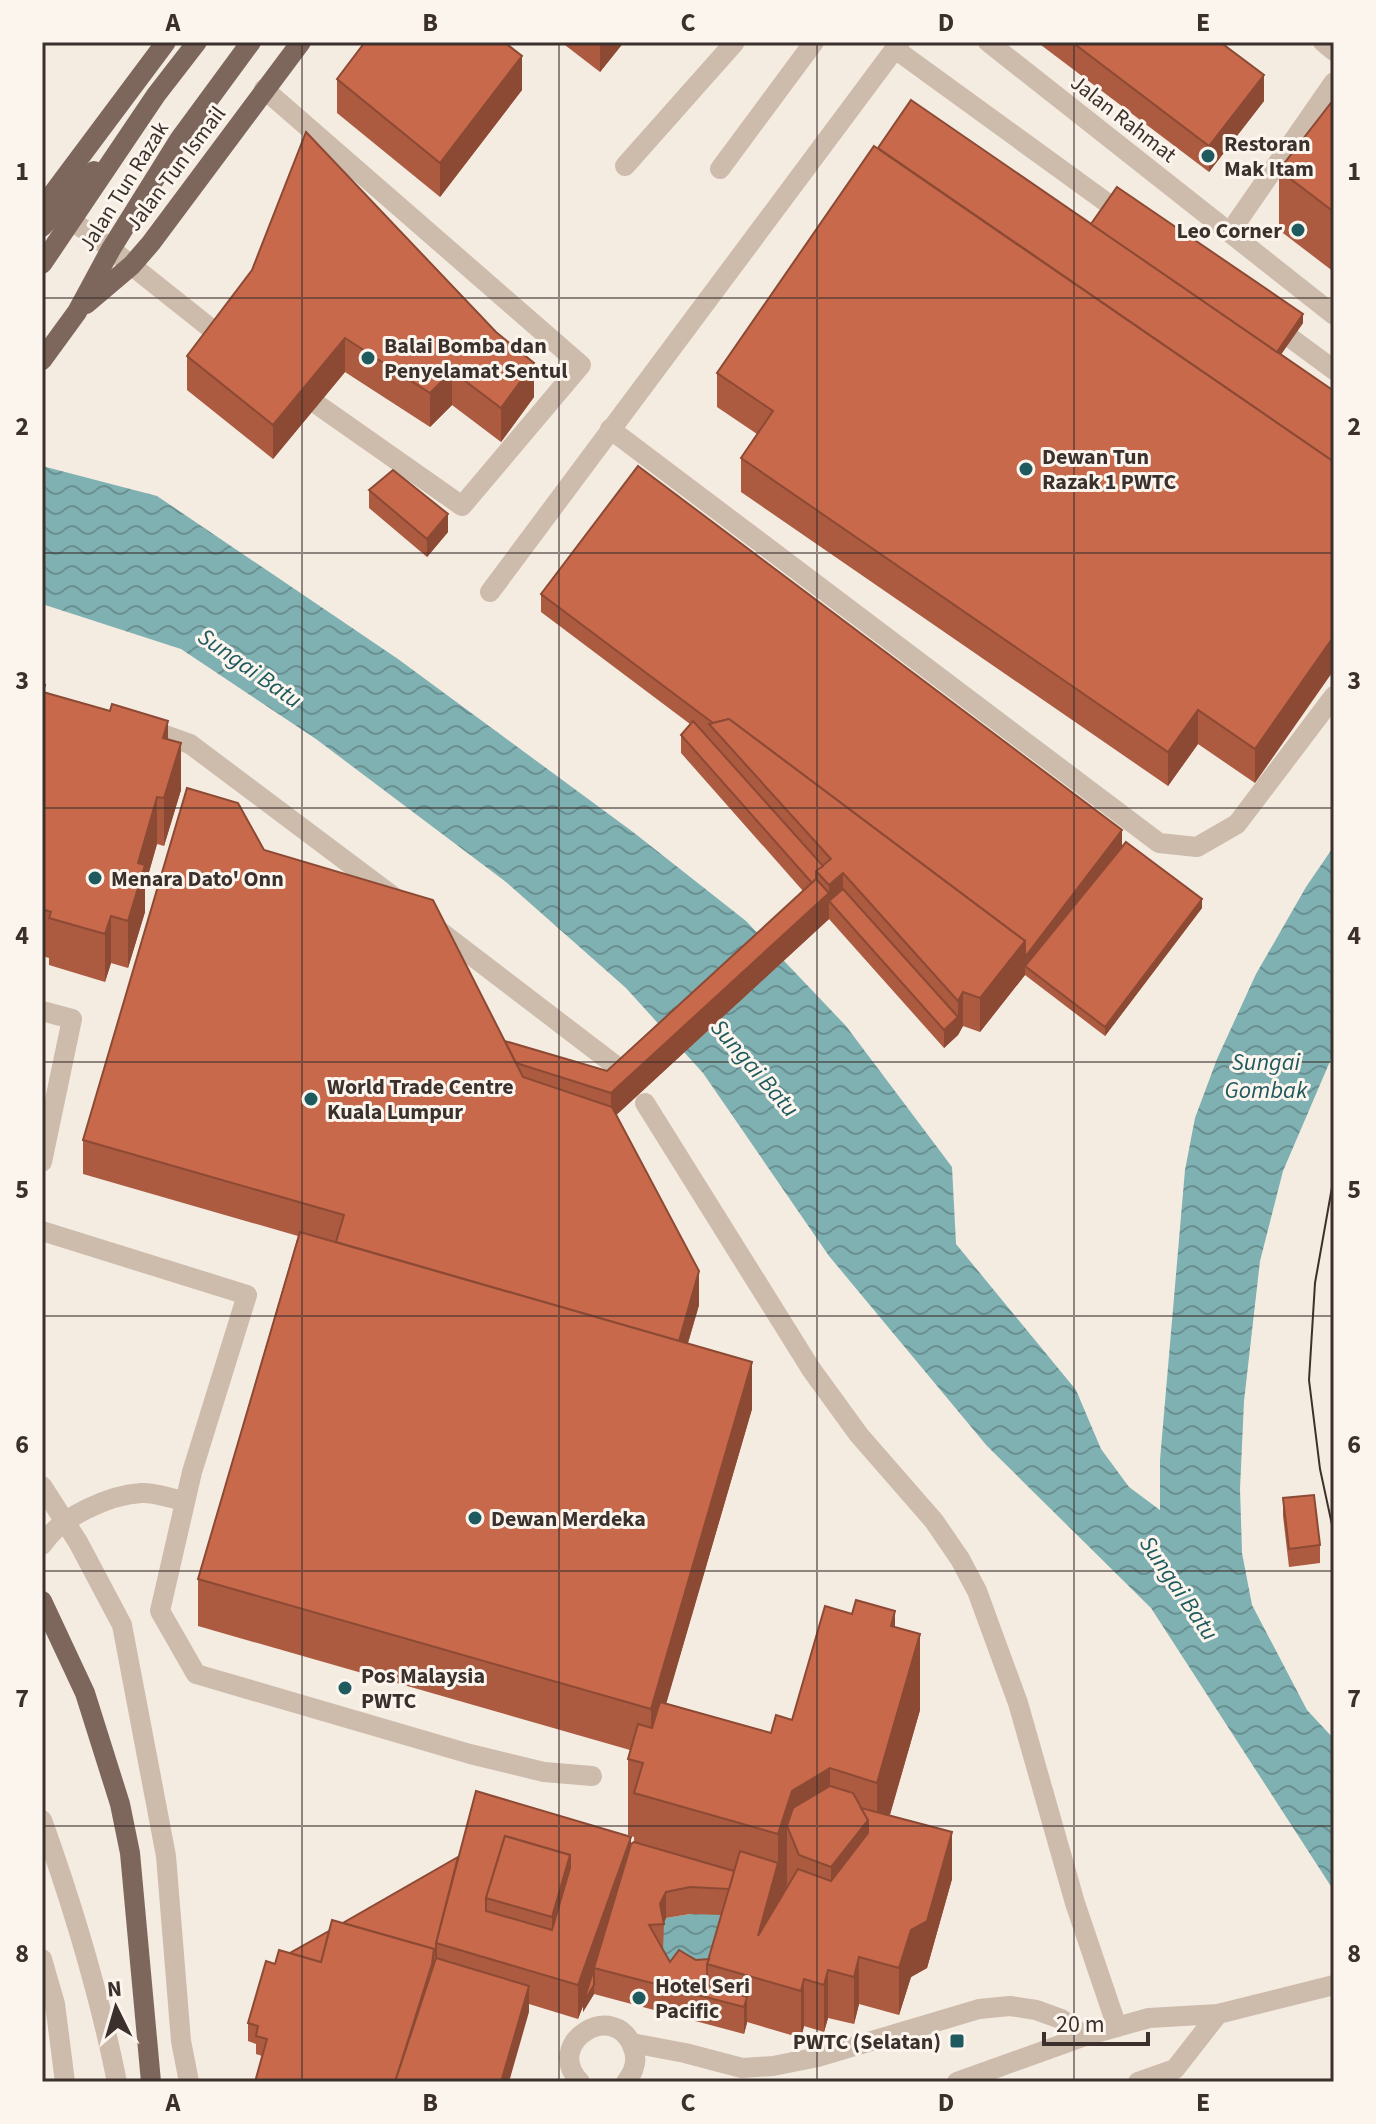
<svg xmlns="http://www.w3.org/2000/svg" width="1376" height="2124" font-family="'Source Sans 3',sans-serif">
<defs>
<pattern id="water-waves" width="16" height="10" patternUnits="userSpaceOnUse" patternTransform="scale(2)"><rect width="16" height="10" fill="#7fb0b2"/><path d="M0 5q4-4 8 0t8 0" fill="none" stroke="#699091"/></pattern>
</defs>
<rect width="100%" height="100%" fill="#f4ebe1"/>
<g fill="url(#water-waves)">
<polygon points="42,466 157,496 398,659 633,832 746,921 846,1026 952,1167 956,1244 1076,1390 1101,1449 1129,1487 1160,1510 1160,1460 1185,1170 1195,1118 1217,1059 1256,974 1306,887 1334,846 1334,1052 1283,1171 1260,1261 1244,1401 1240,1489 1242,1553 1252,1605 1307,1710 1334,1739 1334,1891 1151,1608 987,1446 829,1256 703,1073 626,988 506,882 316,739 181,649 42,604"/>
<polygon points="690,1914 730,1914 715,1983 670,1988 649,1952 666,1918"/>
</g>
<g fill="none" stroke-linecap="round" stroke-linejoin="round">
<g stroke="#cdbbac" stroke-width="20">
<polyline points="988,42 1334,315"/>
<polyline points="1323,42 1334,51"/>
<polyline points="895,49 1110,205"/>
<polyline points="264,89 581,365 462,506 318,405"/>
<polyline points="625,166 735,42"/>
<polyline points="720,169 814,42"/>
<polyline points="72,222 92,234 224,339"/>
<polyline points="1230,232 1334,82"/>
<polyline points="1292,339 1334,370"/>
<polyline points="610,429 1159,843 1197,847 1237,824 1334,696"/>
<polyline points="490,592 900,42"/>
<polyline points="145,728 190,744 398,900"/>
<polyline points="433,926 624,1072"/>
<polyline points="42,1011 72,1019 42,1162"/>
<polyline points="645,1103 811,1369 859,1435 934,1521 960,1559 977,1591 1018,1703 1075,1903 1117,2027"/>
<polyline points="42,1231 247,1295 192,1472 160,1611 196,1674 470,1754 544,1772 592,1776"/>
<polyline points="42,1486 78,1542 122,1625 166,1856 181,2041 189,2082"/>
<path d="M42 1545C60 1517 109 1495 141 1493 155 1492 172 1499 185 1501"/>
<path d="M42 1820C73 1906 99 1993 117 2082"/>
<polyline points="42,1959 55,2004 65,2082"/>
<polyline points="632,2043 685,2053 742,2068 773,2066 818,2057 979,2009 1010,2006 1036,2010 1061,2019 1085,2036"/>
<path d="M580 2082C542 2042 616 1998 633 2048 638 2060 634 2072 626 2082"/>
<polyline points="957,2082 1085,2036 1149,2018 1218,2014 1334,1985"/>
<polyline points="1138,2082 1175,2069 1218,2014"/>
</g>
<g stroke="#7d675c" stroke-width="20">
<polyline points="42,208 166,42"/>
<polyline points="42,227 94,171"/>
<polyline points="42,264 156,95 197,42"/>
<polyline points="86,304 132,265 151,243 301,42"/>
<polyline points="42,360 77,312 111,249 179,140 251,42"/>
<polyline points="42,1601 85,1693 120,1804 130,1853 151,2082"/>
</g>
<polyline stroke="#3b302b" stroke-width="2" points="1334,1176 1315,1283 1309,1380 1320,1469 1334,1534"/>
</g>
<g fill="#ac5a40" fill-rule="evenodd">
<polygon points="561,42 624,42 600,72"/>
<polygon points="1037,42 1220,42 1264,101 1209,172"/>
<polygon points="337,79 522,90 440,197 337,113"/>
<polygon points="1334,99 1334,272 1279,230 1279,170"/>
<polygon points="878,148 1091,224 1303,323 1281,354 1255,783 1198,744 1168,786 741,492 741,458 757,434 717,407 717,373"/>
<polygon points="252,270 534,397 501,442 452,405 430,427 345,372 273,459 187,390 187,356"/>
<polygon points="369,490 448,532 427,557 369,508"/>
<path d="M541 594 1122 847 1202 908 1105 1036 1025 975 980 1032 963 1026 958 1035 944 1048 829 919 616 1115 699 1305 688 1343 752 1409 666 1703 771 1733 792 1720 895 1627 920 1710 890 1815 952 1879 927 1968 911 1977 899 2015 859 2004 854 2024 828 2018 824 2032 804 2026 801 2038 747 2022 744 2034 594 1994 583 2012V2006L578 2019 529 2004V2012L262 2056 256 2054V2044L248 2041V2023L275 1964 290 1953 343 1923 631 1844 634 1842V1837L628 1835V1759L630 1750 198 1626V1579L298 1236 83 1174V1140L264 850 505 1041 607 1071 803 891 681 753V735L690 724 541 612ZM690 1914 721 1915 709 1959 670 1962 663 1950 664 1923 666 1918Z"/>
<polygon points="42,684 45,692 168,739 181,790 164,846 157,844 145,886 145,912 128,968 111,963 105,982 49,965 49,958 42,956"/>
<polygon points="1283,1498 1320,1545 1320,1563 1289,1567 1283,1516"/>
</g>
<g fill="#8c4a34">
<polygon points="600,42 624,42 600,72"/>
<polygon points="522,56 522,90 440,197 440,163"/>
<polygon points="1264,75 1264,101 1209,172 1209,146"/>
<polygon points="1303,314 1303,323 1269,372 1269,362"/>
<polygon points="345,338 345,372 273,459 273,425"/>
<polygon points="534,363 534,397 501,442 501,408"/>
<polygon points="452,371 452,405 430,427 430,393"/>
<polygon points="448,514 448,532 427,557 427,539"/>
<polygon points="1334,636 1334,670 1255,783 1255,749"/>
<polygon points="1198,710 1198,744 1168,786 1168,752"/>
<polygon points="168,721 168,768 163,738"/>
<polygon points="181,743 181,790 164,846 164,798"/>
<polygon points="157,797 157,844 145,886 145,912 128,968 128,921 138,863"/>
<polygon points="1122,830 1122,848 1025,966 1025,975 980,1032 980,998 1025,941"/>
<polygon points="843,873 843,907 829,901 829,885"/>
<polygon points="829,893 829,919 611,1120 611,1093"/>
<polygon points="1202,899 1202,908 1105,1036 1105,1027"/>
<polygon points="111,916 111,963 105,982 105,934"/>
<polygon points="963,992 963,1026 958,1035 944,1048 944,1030 958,1017 958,1001"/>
<polygon points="699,1271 699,1305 675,1387 675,1353"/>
<polygon points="752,1362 752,1409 651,1756 651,1709"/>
<polygon points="895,1611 895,1687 891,1626"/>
<polygon points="920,1634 920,1710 877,1859 877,1783"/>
<polygon points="830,1768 830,1844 787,1826 787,1884 778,1910 799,1915 760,1980 758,1936 778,1863 778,1834 792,1791"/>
<polygon points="868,1820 868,1880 831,1927 831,1867"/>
<polygon points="952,1832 952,1879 927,1968 911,1977 899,2015 899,1968 911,1930"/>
<polygon points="631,1837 631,1871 594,1968 594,1994 583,2012 583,2006 578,2019 578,1985"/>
<polygon points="570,1855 570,1902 552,1964 552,1917"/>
<polygon points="666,1892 666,1918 663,1924 660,1904"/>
<polygon points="859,1957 859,2004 854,2024 854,1977"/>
<polygon points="828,1970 828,2018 824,2032 824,1985"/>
<polygon points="804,1979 804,2026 801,2038 801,1991"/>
<polygon points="529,1986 529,2012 509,2082 501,2082"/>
<polygon points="747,1997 747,2023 744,2034 744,2007"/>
</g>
<g fill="#c8694b" stroke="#8c4a34" stroke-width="2" fill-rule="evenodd">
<polygon points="365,42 504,42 522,56 440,163 337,79"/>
<polygon points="1072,42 1220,42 1264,75 1209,146"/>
<polygon points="1334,99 1334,212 1279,170"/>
<polygon points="911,100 1334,391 1334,462 878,148"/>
<polygon points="306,132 496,332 534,363 501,408 452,371 430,393 345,338 273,425 187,356 252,270"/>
<polygon points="874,146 1334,462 1334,636 1255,749 1198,710 1168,752 741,458 773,411 717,373"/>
<polygon points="1117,187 1303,314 1277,352 1091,224"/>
<polygon points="638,466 1122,830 1025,957 1025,941 729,719 713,723 541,594"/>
<polygon points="393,470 448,514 427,539 369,490"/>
<polygon points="42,684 45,685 43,692 110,711 112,704 168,721 163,738 181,743 164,798 157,797 138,863 145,865 128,921 111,916 105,934 49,918 51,912 42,909"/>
<polygon points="729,719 1025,941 980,998 963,992 958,1001 843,873 829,885 816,871 831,859 709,724"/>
<polygon points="693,721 823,866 816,871 816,879 812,883 681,735"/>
<polygon points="187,788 238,803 264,850 433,900 523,1077 612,1107 699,1271 679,1341 336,1242 344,1215 83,1140"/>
<polygon points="1126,842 1202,899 1105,1027 1025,966"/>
<polygon points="816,879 829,893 611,1093 516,1063 505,1041 607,1071"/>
<polygon points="843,889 958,1017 944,1030 829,901"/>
<polygon points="300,1232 752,1362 651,1709 198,1579"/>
<polygon points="1314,1495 1320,1545 1289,1549 1283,1498"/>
<polygon points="856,1600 895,1611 891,1626 920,1634 877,1783 830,1768 792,1791 778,1834 634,1793 643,1763 628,1759 638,1724 652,1728 660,1702 771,1733 776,1715 792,1720 825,1606 852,1614"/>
<polygon points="830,1786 853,1793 868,1820 831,1867 799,1855 787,1826 793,1808"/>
<path d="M476 1791 631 1837 578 1985 436 1943ZM505 1836 570 1855V1868L552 1930 486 1911V1898Z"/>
<polygon points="861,1808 952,1832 927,1921 911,1930 899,1968 859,1957 854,1977 828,1970 824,1985 804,1979 801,1991 707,1964 740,1851 778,1863 758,1936 798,1869 831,1881 868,1833 868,1820"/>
<polygon points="505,1836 570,1855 552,1917 486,1898"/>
<polygon points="634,1842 734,1871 729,1889 690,1887 666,1892 660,1904 664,1924 649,1925 670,1962 679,1950 696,1960 709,1959 707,1964 707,1985 747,1997 744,2007 594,1968 631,1844"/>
<polygon points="458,1857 436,1943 436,1959 433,1967 434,1949 343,1923"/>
<polygon points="332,1920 434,1949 432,1964 395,2082 255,2082 267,2039 256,2036 258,2026 248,2023 266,1961 275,1964 279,1950 321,1962"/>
<polygon points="329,1931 321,1962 290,1953"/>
<polygon points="436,1958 529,1986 501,2082 395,2082"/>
<polygon points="594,1969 594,1985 583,2003"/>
</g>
<path fill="none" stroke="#3b302b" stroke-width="2" stroke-opacity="0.55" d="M302 42V2082M559 42V2082M817 42V2082M1074 42V2082M42 298H1334M42 553H1334M42 808H1334M42 1062H1334M42 1316H1334M42 1571H1334M42 1826H1334"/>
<g fill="#1f5a5e" stroke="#fbf5ee" stroke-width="3">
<circle cx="1208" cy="156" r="8"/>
<circle cx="1298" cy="230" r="8"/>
<circle cx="368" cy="358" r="8"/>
<circle cx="1026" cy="469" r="8"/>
<circle cx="95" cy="878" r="8"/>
<circle cx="311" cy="1099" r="8"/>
<circle cx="475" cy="1518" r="8"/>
<circle cx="345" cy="1688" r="8"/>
<circle cx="639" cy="1998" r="8"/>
<rect x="949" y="2033" width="16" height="16" rx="4"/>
</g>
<g text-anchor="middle" stroke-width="6" stroke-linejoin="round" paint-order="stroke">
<g font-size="22" fill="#3b302b" stroke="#fbf5ee">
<text transform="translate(1124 118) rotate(38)" y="8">Jalan Rahmat</text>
<text transform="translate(175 168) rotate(-53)" y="8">Jalan Tun Ismail</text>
<text transform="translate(123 186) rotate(-58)" y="8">Jalan Tun Razak</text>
</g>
<g font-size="22" font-weight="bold" fill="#3b302b" stroke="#fbf5ee" text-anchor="start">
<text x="1224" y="151">Restoran<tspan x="1224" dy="25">Mak Itam</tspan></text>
<text x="1282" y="238" text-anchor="end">Leo Corner</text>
<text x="384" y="353">Balai Bomba dan<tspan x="384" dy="25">Penyelamat Sentul</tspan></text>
<text x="1042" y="464">Dewan Tun<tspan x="1042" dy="25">Razak 1 PWTC</tspan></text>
<text x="111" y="886">Menara Dato' Onn</text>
<text x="327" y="1094">World Trade Centre<tspan x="327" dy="25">Kuala Lumpur</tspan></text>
<text x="491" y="1526">Dewan Merdeka</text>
<text x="361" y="1683">Pos Malaysia<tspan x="361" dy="25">PWTC</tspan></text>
<text x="655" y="1993">Hotel Seri<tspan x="655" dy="25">Pacific</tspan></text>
<text x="941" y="2049" text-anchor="end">PWTC (Selatan)</text>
</g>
<g font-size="24" font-style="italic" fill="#1f5a5e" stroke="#fbf5ee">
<text transform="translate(250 668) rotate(35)" y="8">Sungai Batu</text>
<text x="1266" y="1070">Sungai<tspan x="1266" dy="28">Gombak</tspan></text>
<text transform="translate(755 1068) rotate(49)" y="8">Sungai Batu</text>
<text transform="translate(1179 1588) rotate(56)" y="8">Sungai Batu</text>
</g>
</g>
<rect width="1376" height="2124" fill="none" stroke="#fbf5ee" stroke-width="88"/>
<g transform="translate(116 2008) rotate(355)" stroke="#fbf5ee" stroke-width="6" paint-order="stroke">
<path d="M0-6L14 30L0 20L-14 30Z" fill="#3b302b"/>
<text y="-12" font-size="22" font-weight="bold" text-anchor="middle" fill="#3b302b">N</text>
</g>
<path d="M1044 2032v12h104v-12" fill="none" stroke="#3b302b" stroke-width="4"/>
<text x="1056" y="2032" font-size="24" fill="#3b302b" stroke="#fbf5ee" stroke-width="6" paint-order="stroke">20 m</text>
<rect x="44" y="44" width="1288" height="2036" fill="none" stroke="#3b302b" stroke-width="3"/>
<g font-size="26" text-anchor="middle" font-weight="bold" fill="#3b302b">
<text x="173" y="31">A</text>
<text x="430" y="31">B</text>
<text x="688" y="31">C</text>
<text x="946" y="31">D</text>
<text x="1203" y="31">E</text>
<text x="22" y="180">1</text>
<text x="1354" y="180">1</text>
<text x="22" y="435">2</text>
<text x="1354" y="435">2</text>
<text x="22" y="689">3</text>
<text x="1354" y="689">3</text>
<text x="22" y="944">4</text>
<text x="1354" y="944">4</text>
<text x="22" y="1198">5</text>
<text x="1354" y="1198">5</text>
<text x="22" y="1453">6</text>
<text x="1354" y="1453">6</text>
<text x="22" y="1707">7</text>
<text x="1354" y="1707">7</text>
<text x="22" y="1962">8</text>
<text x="1354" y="1962">8</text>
<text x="173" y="2111">A</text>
<text x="430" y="2111">B</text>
<text x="688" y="2111">C</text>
<text x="946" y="2111">D</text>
<text x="1203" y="2111">E</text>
</g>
</svg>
